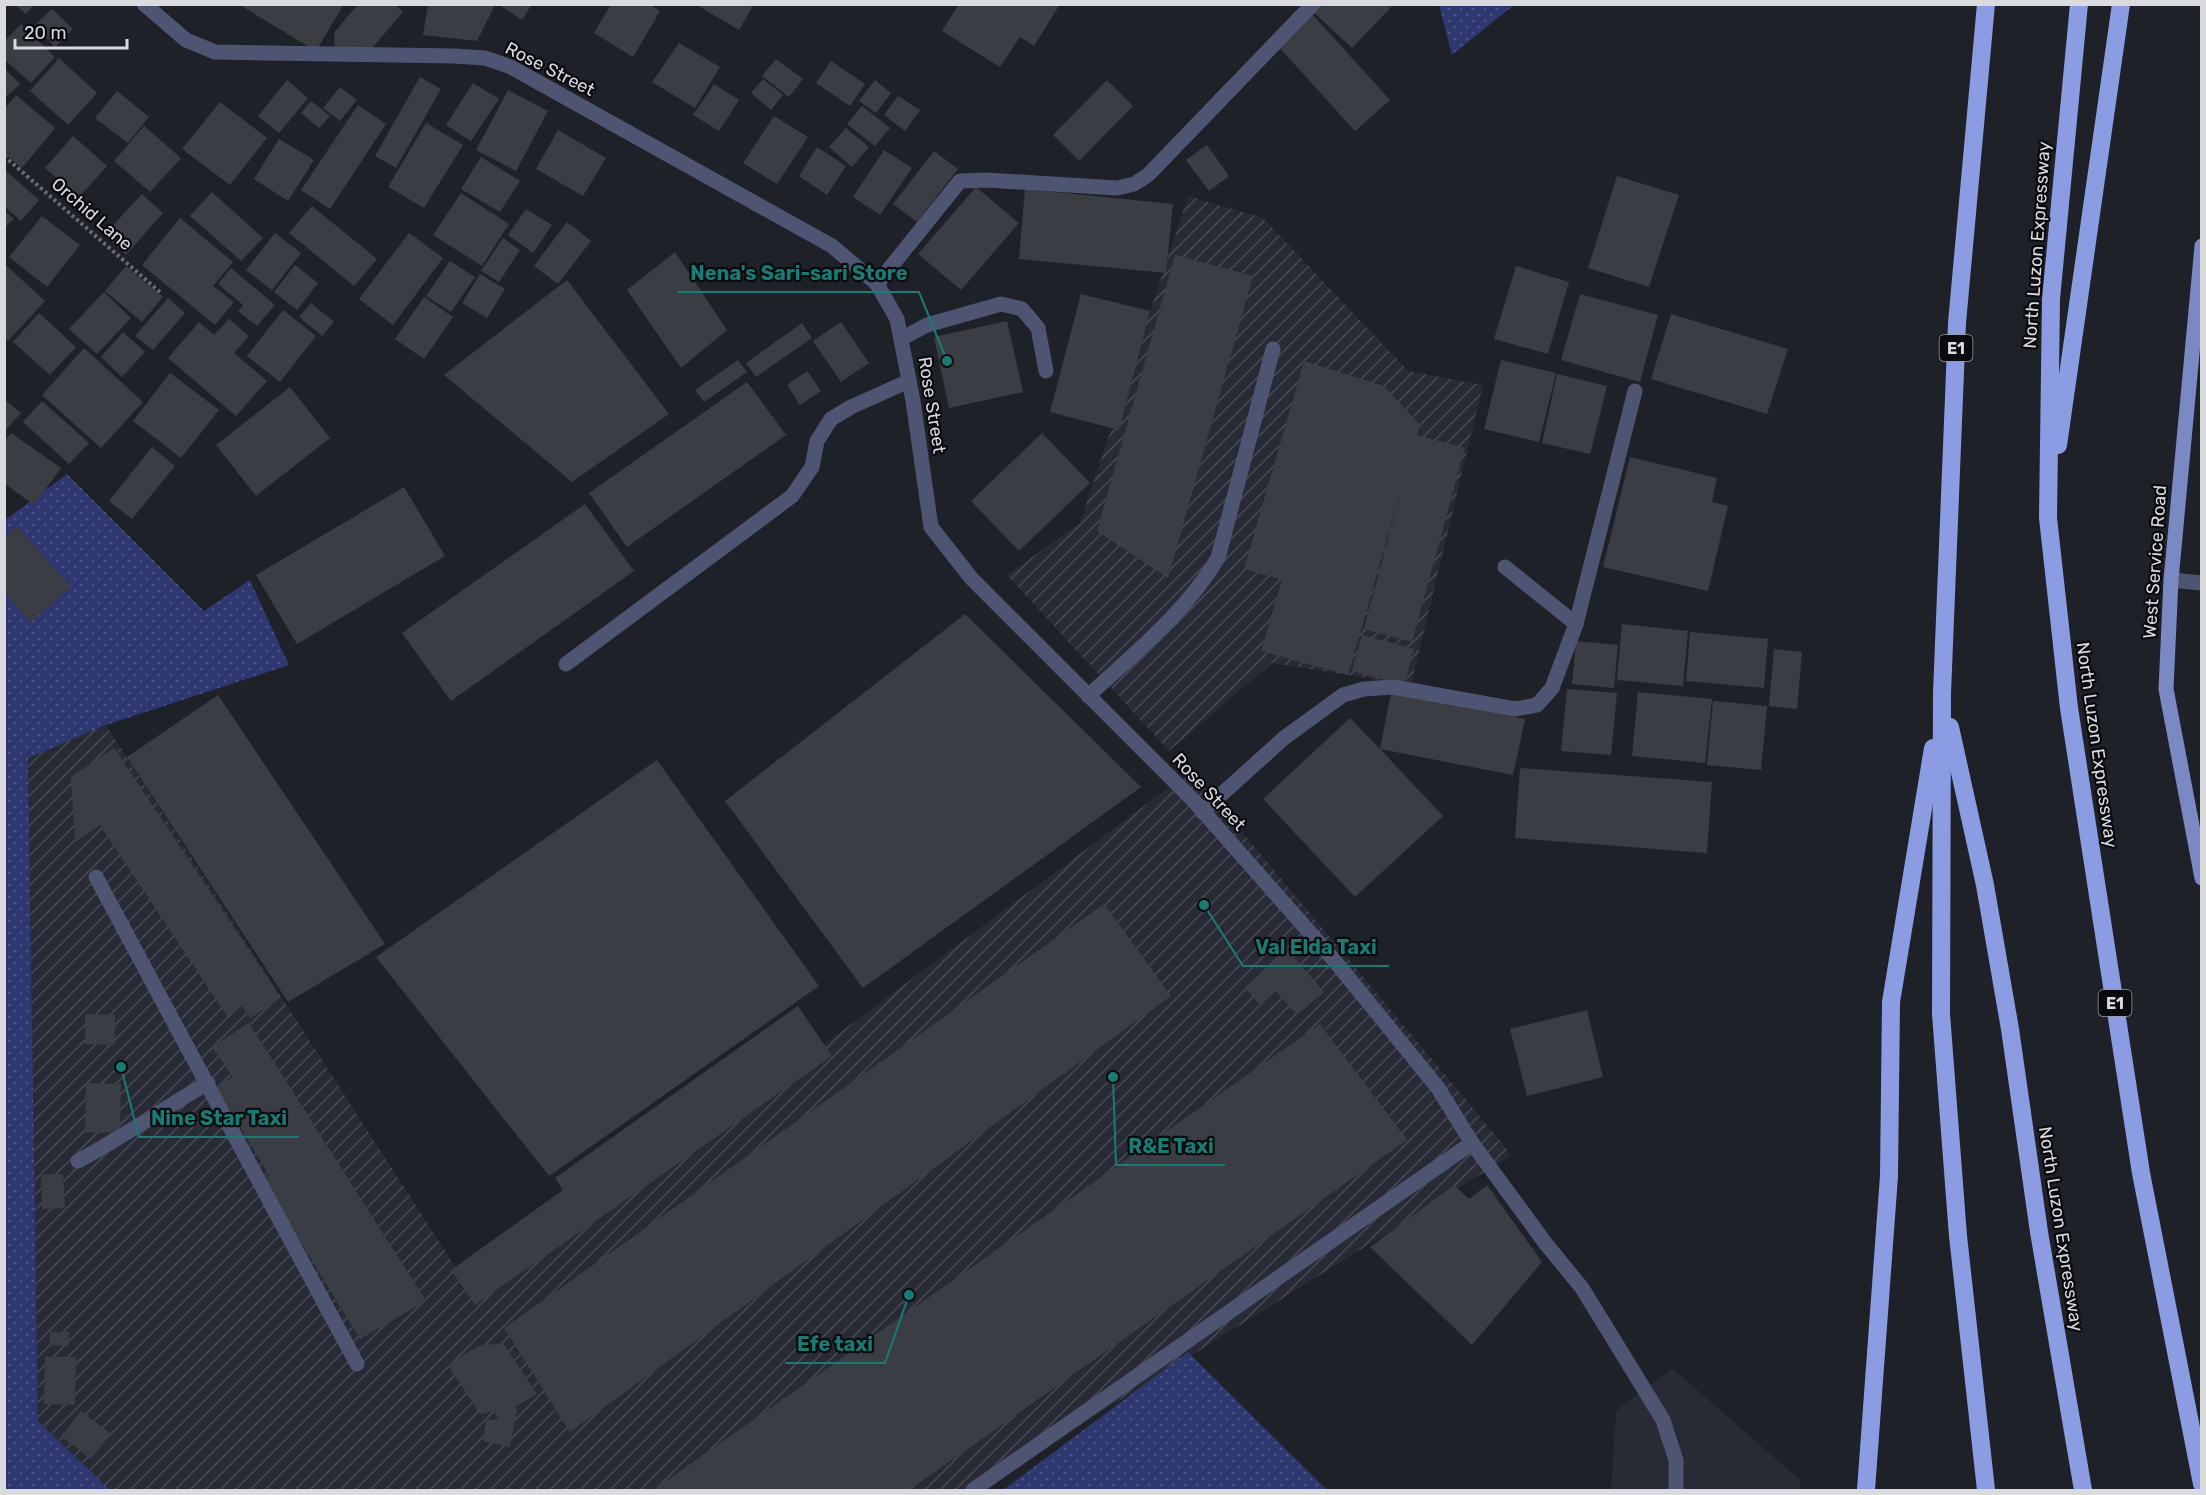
<svg xmlns="http://www.w3.org/2000/svg" width="2206" height="1495" font-family="Rubik,sans-serif">
<defs>
<pattern id="industrial-furrows" width="10" height="10" patternUnits="userSpaceOnUse" patternTransform="scale(1.5)"><rect width="10" height="10" fill="#282b36"/><path d="M-1 1l2-2M0 10L10 0M9 11l2-2" fill="none" stroke="#474953"/></pattern>
<pattern id="grass-dots" width="8" height="8" patternUnits="userSpaceOnUse" patternTransform="scale(1.5)"><rect width="8" height="8" fill="#2e376f"/><path d="M2 2h.1M6 6h.1" fill="none" stroke="#4c5383" stroke-width="1.8" stroke-linecap="round"/></pattern>
</defs>
<rect width="100%" height="100%" fill="#1f2128"/>
<polygon fill="#282b36" points="1672,1368 1800,1480 1799,1490 1611,1490 1616,1411"/>
<g fill="url(#industrial-furrows)">
<polygon points="1188,196 1263,218 1408,371 1483,385 1411,685 1272,663 1169,751 1007,575 1080,523"/>
<polygon points="106,725 478,1302 1191,771 1512,1155 976,1490 110,1490 38,1421 28,757"/>
</g>
<g fill="url(#grass-dots)">
<polygon points="1439,5 1439,4 1514,5 1452,55"/>
<polygon points="67,474 204,611 250,580 289,665 106,725 28,758 38,1421 110,1490 5,1490 4,521"/>
<polygon points="1188,1352 1327,1490 1003,1490"/>
</g>
<g fill="#3b3d45">
<polygon points="14,4 34,4 26,14"/>
<polygon points="238,4 344,4 316,51"/>
<polygon points="358,4 394,4 403,12 372,48 335,50 334,33"/>
<polygon points="428,4 490,4 494,7 477,41 423,35"/>
<polygon points="498,4 532,4 522,20"/>
<polygon points="611,4 649,4 660,11 633,57 594,33"/>
<polygon points="695,4 754,4 739,30"/>
<polygon points="959,4 1060,4 1034,46 1020,37 1000,67 942,31"/>
<polygon points="1318,4 1394,4 1352,48 1312,11"/>
<polygon points="52,9 73,29 55,47 35,25"/>
<polygon points="1313,15 1390,100 1355,131 1278,46"/>
<polygon points="21,24 55,57 31,83 4,59 4,42"/>
<polygon points="679,43 720,67 695,108 652,82"/>
<polygon points="59,58 97,93 68,125 30,91"/>
<polygon points="776,59 803,79 789,97 762,76"/>
<polygon points="831,61 865,84 850,106 816,83"/>
<polygon points="4,68 20,84 4,99"/>
<polygon points="420,77 441,89 396,168 375,156"/>
<polygon points="763,79 783,95 771,110 751,93"/>
<polygon points="287,80 308,98 279,133 258,116"/>
<polygon points="875,80 891,93 876,113 859,101"/>
<polygon points="1107,80 1133,106 1079,161 1053,135"/>
<polygon points="473,83 499,99 471,141 446,125"/>
<polygon points="714,84 739,100 719,131 693,115"/>
<polygon points="340,87 357,100 340,121 323,108"/>
<polygon points="508,90 548,111 516,171 476,150"/>
<polygon points="117,91 149,117 128,143 95,118"/>
<polygon points="16,95 55,128 22,168 4,153 4,109"/>
<polygon points="898,96 920,110 905,131 884,115"/>
<polygon points="311,101 330,116 319,128 301,113"/>
<polygon points="220,102 267,138 230,185 182,149"/>
<polygon points="358,105 386,124 330,209 301,190"/>
<polygon points="862,106 890,128 875,146 847,124"/>
<polygon points="774,116 808,137 777,184 743,163"/>
<polygon points="426,123 463,145 424,208 388,187"/>
<polygon points="144,126 181,158 150,192 114,161"/>
<polygon points="846,128 869,147 852,167 829,147"/>
<polygon points="558,130 606,158 583,196 536,169"/>
<polygon points="73,136 107,166 79,197 45,168"/>
<polygon points="279,139 314,160 288,201 254,179"/>
<polygon points="1207,145 1229,176 1209,191 1186,160"/>
<polygon points="817,147 846,166 827,195 799,176"/>
<polygon points="884,150 912,168 880,215 853,197"/>
<polygon points="934,151 958,169 917,222 893,204"/>
<polygon points="481,157 520,181 500,212 461,189"/>
<polygon points="4,169 39,200 21,221 4,206"/>
<polygon points="1617,176 1679,195 1649,287 1588,268"/>
<polygon points="976,187 1019,223 961,290 918,254"/>
<polygon points="1025,189 1173,204 1166,273 1019,259"/>
<polygon points="212,192 263,238 241,261 190,216"/>
<polygon points="461,193 509,224 482,266 433,235"/>
<polygon points="142,194 163,213 126,255 104,235"/>
<polygon points="312,206 377,259 354,286 289,233"/>
<polygon points="526,209 552,225 533,253 508,235"/>
<polygon points="4,210 14,219 4,228"/>
<polygon points="42,216 80,245 47,287 9,257"/>
<polygon points="180,218 233,262 213,286 234,302 215,325 142,265"/>
<polygon points="567,222 591,241 558,284 534,266"/>
<polygon points="275,233 301,253 272,290 246,270"/>
<polygon points="409,233 443,258 393,325 359,299"/>
<polygon points="503,238 520,250 499,282 481,271"/>
<polygon points="675,252 727,330 681,368 627,290"/>
<polygon points="1175,255 1253,276 1168,578 1097,531"/>
<polygon points="450,261 475,277 451,312 426,296"/>
<polygon points="295,265 318,283 297,310 274,292"/>
<polygon points="7,266 45,301 8,341 4,338 4,269"/>
<polygon points="126,266 163,297 142,322 105,291"/>
<polygon points="1516,266 1569,282 1548,354 1494,339"/>
<polygon points="231,268 275,305 257,326 238,311 243,305 218,284"/>
<polygon points="480,274 505,289 487,318 462,303"/>
<polygon points="567,280 669,414 572,482 444,375"/>
<polygon points="104,292 131,318 97,354 69,329"/>
<polygon points="1081,294 1150,311 1119,430 1050,412"/>
<polygon points="1580,294 1658,315 1640,382 1561,360"/>
<polygon points="424,297 453,317 424,359 395,339"/>
<polygon points="168,298 185,313 153,350 135,336"/>
<polygon points="311,303 334,322 322,336 299,317"/>
<polygon points="283,310 316,336 280,382 247,356"/>
<polygon points="39,313 76,347 50,375 13,342"/>
<polygon points="1671,314 1788,349 1767,414 1651,379"/>
<polygon points="229,319 249,336 234,353 267,381 236,416 168,358 199,322 214,335"/>
<polygon points="1007,321 1023,392 949,408 934,337"/>
<polygon points="841,322 869,363 841,382 813,341"/>
<polygon points="802,323 812,338 756,377 746,363"/>
<polygon points="123,332 145,352 122,377 101,357"/>
<polygon points="84,348 143,402 101,448 42,395"/>
<polygon points="738,360 747,372 704,402 695,390"/>
<polygon points="1501,360 1556,373 1539,442 1484,429"/>
<polygon points="1304,361 1384,386 1420,425 1417,435 1465,448 1412,642 1364,629 1404,480 1348,675 1261,651 1282,580 1244,569"/>
<polygon points="807,371 821,391 800,405 787,385"/>
<polygon points="170,373 219,410 181,458 133,421"/>
<polygon points="1557,374 1607,386 1590,454 1542,443"/>
<polygon points="747,382 786,435 627,547 589,493"/>
<polygon points="290,387 330,438 256,496 216,445"/>
<polygon points="4,399 21,413 4,432"/>
<polygon points="42,401 89,443 69,464 23,422"/>
<polygon points="11,433 61,468 34,505 4,483 4,442"/>
<polygon points="1042,433 1090,483 1019,551 971,501"/>
<polygon points="152,447 175,466 132,519 109,501"/>
<polygon points="1630,457 1717,478 1712,502 1728,506 1708,591 1603,567"/>
<polygon points="404,487 445,556 297,644 256,575"/>
<polygon points="585,504 634,571 451,701 402,633"/>
<polygon points="17,526 71,587 31,622 4,593 4,537"/>
<polygon points="965,614 1141,787 863,988 725,801"/>
<polygon points="1622,624 1688,631 1683,686 1617,680"/>
<polygon points="1690,632 1768,639 1764,688 1686,681"/>
<polygon points="1362,635 1414,649 1404,685 1352,671"/>
<polygon points="1576,641 1618,645 1614,688 1572,684"/>
<polygon points="1774,649 1802,652 1797,709 1769,706"/>
<polygon points="1567,689 1617,693 1611,755 1561,751"/>
<polygon points="1638,692 1712,699 1705,763 1632,756"/>
<polygon points="1391,693 1525,719 1513,775 1380,749 1443,816 1355,897 1263,799 1350,718 1380,749"/>
<polygon points="218,695 385,944 288,1002 127,757"/>
<polygon points="1713,701 1767,706 1761,770 1707,765"/>
<polygon points="114,748 281,998 250,1018 242,1006 227,1016 100,825 75,842 71,777"/>
<polygon points="657,760 819,986 549,1176 376,957"/>
<polygon points="1520,768 1712,782 1707,853 1515,838"/>
<polygon points="1104,904 1171,996 570,1432 504,1328"/>
<polygon points="1288,950 1324,992 1297,1015 1276,991 1260,1005 1245,987"/>
<polygon points="798,1006 832,1056 475,1305 451,1270 563,1190 555,1178"/>
<polygon points="1587,1010 1603,1077 1527,1096 1510,1029"/>
<polygon points="85,1014 115,1015 115,1045 85,1044"/>
<polygon points="249,1023 426,1301 360,1339 262,1179 269,1175 216,1087 233,1077 212,1047"/>
<polygon points="1320,1024 1407,1140 909,1490 653,1490"/>
<polygon points="86,1083 121,1084 120,1133 85,1132"/>
<polygon points="63,1174 65,1208 42,1209 41,1175"/>
<polygon points="1454,1185 1469,1199 1487,1185 1542,1262 1472,1345 1370,1247"/>
<polygon points="50,1332 69,1332 69,1346 50,1345"/>
<polygon points="503,1343 537,1394 515,1407 517,1410 510,1447 483,1441 486,1420 498,1419 494,1411 480,1414 448,1365 478,1346"/>
<polygon points="45,1357 76,1357 75,1405 44,1404"/>
<polygon points="81,1411 111,1434 91,1459 61,1436"/>
</g>
<g fill="none" stroke-linecap="round" stroke-linejoin="round">
<polyline stroke="#6a6c72" stroke-width="4" stroke-dasharray="3 3" stroke-linecap="butt" points="4,156 161,293"/>
<g stroke="#4e5572" stroke-width="15">
<polyline points="144,4 186,40 215,52 454,56 485,58 511,67 832,246 877,284 897,319 913,401 931,527 972,579 1193,800 1334,960 1438,1088 1472,1143 1546,1244 1582,1288 1663,1420 1676,1460 1676,1490"/>
<polyline points="877,284 960,181 986,180 1117,188 1134,184 1148,175 1313,4"/>
<polyline points="901,339 927,325 1001,304 1022,309 1038,328 1046,371"/>
<polyline points="1505,567 1576,624"/>
<polyline points="2171,580 2202,583"/>
<polyline points="566,664 792,496 812,467 817,441 831,419 851,407 909,381"/>
<path d="M1088 696C1135 653 1185 613 1218 558L1273 349"/>
<polyline points="1202,812 1284,738 1343,695 1364,689 1393,687 1515,709 1537,705 1552,688 1576,624 1635,391"/>
<polyline points="96,877 357,1364"/>
<path d="M78 1161C123 1137 164 1108 208 1083"/>
<polyline points="973,1490 1472,1143"/>
</g>
<polyline stroke="#7a88c3" stroke-width="15" points="2202,246 2171,580 2166,689 2202,878"/>
<g stroke="#8c9ce3" stroke-width="18">
<polyline points="1986,4 1957,323 1942,693 1941,1014 1958,1236 1986,1490"/>
<polyline points="2079,4 2051,299 2048,518 2069,708 2141,1173 2202,1484"/>
<polyline points="2058,445 2121,4"/>
<polyline points="1950,727 1985,885 2010,1029 2039,1232 2083,1490"/>
<polyline points="1866,1490 1889,1176 1891,1002 1933,748"/>
</g>
</g>
<g text-anchor="middle" stroke-width="4.5" stroke-linejoin="round" paint-order="stroke">
<g fill="#0a0b0e" stroke="#9b9da0" stroke-width="1.5">
<rect x="1939.5" y="335" width="33" height="26" rx="4.5"/>
<rect x="2098.5" y="990" width="33" height="26" rx="4.5"/>
</g>
<g font-size="16" font-weight="bold" fill="#d9dbdf">
<text x="1956" y="354">E1</text>
<text x="2115" y="1009">E1</text>
</g>
<g font-size="18" fill="#d9dbdf" stroke="#0a0b0e">
<text transform="translate(550 69) rotate(27)" y="6">Rose Street</text>
<text transform="translate(92 214) rotate(41)" y="6">Orchid Lane</text>
<text transform="translate(2037 245) rotate(-86)" y="6">North Luzon Expressway</text>
<text transform="translate(932 405) rotate(81)" y="6">Rose Street</text>
<text transform="translate(2155 562) rotate(-86)" y="6">West Service Road</text>
<text transform="translate(2097 745) rotate(82)" y="6">North Luzon Expressway</text>
<text transform="translate(1209 792) rotate(47)" y="6">Rose Street</text>
<text transform="translate(2061 1229) rotate(81)" y="6">North Luzon Expressway</text>
</g>
</g>
<path fill="none" stroke="#197b74" stroke-width="2" d="M947 361L919 292H678M1204 905L1243 966H1389M121 1067L139 1137H299M1113 1077L1116 1165H1225M909 1295L885 1363H785"/>
<g fill="#197b74" stroke="#0a0b0e" stroke-width="2">
<circle cx="947" cy="361" r="6"/>
<circle cx="1204" cy="905" r="6"/>
<circle cx="121" cy="1067" r="6"/>
<circle cx="1113" cy="1077" r="6"/>
<circle cx="909" cy="1295" r="6"/>
</g>
<g font-size="20" text-anchor="middle" font-weight="bold" fill="#197b74" stroke="#0a0b0e" stroke-width="4.5" stroke-linejoin="round" paint-order="stroke">
<text x="799" y="280">Nena's Sari-sari Store</text>
<text x="1316" y="954">Val Elda Taxi</text>
<text x="219" y="1125">Nine Star Taxi</text>
<text x="1171" y="1153">R&amp;E Taxi</text>
<text x="835" y="1351">Efe taxi</text>
</g>
<rect width="2206" height="1495" fill="none" stroke="#d9dbdf" stroke-width="12"/>
<path d="M15 39v9h112v-9" fill="none" stroke="#d9dbdf" stroke-width="3"/>
<text x="24" y="39" font-size="18" fill="#d9dbdf" stroke="#0a0b0e" stroke-width="4.5" paint-order="stroke">20 m</text>
</svg>
